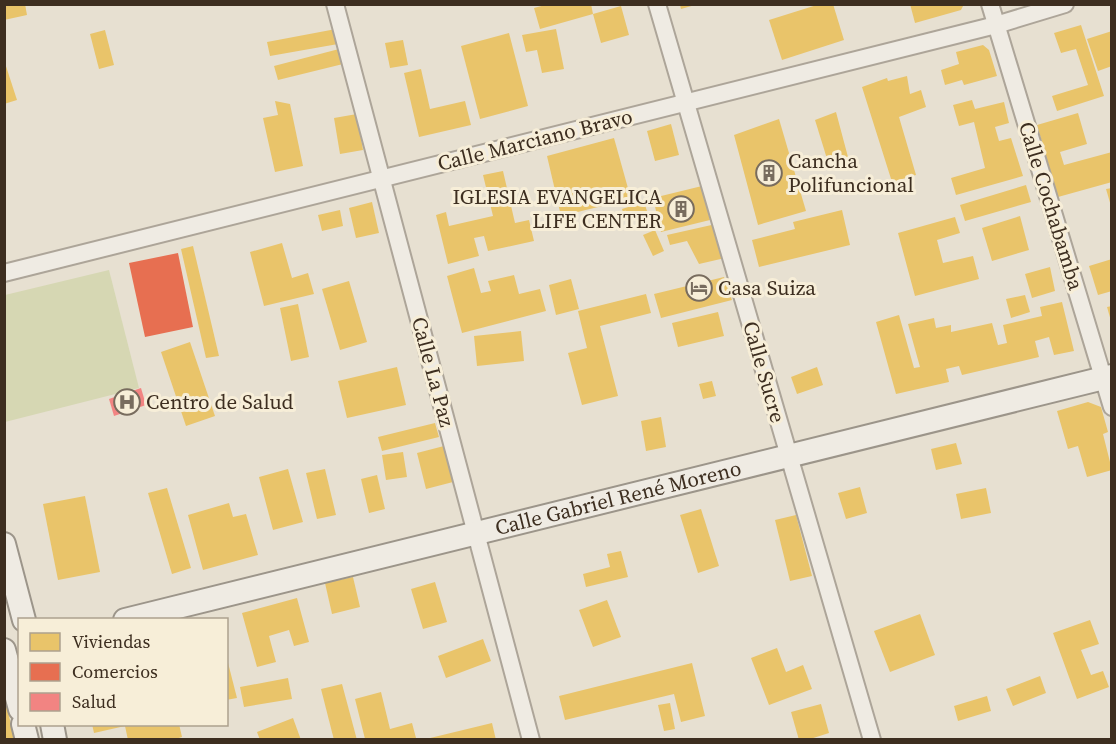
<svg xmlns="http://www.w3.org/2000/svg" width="1116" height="744" font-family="'Source Serif 4',serif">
<rect width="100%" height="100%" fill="#e7e0d1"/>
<polygon fill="#d6d7b3" points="109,270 139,388 5,422 5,295"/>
<g fill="#e9c46a">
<polygon points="4,4 25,4 27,15 4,20"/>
<polygon points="549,4 591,4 593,14 621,6 629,35 601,43 593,14 540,29 534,8"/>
<polygon points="820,4 833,4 844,40 782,60 769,20"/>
<polygon points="910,4 964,4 961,10 915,23"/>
<polygon points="680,5 695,5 681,9"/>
<polygon points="1081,25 1104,96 1057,111 1052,96 1088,85 1076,49 1061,53 1054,33"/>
<polygon points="336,29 338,44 270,56 267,42"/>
<polygon points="556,29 564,69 542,73 537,50 526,52 522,35"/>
<polygon points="105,30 114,65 99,69 90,34"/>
<polygon points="1112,31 1112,66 1098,71 1087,39"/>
<polygon points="509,33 528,106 480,119 461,46"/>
<polygon points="403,40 408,65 390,68 385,43"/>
<polygon points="983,45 989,50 997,76 964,85 962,80 945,85 941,70 959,64 956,52"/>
<polygon points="339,49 343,64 278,80 274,66"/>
<polygon points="4,60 17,100 4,104"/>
<polygon points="421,69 430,109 465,101 471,125 419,137 404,73"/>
<polygon points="907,76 910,94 921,90 926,107 899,117 916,175 892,182 862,87 887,78 888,81"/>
<polygon points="972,100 975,109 1004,102 1009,123 995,127 999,141 1011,138 1023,176 956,195 951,178 985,168 974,122 959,126 953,105"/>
<polygon points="275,101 290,104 303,166 275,172 263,118 278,115"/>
<polygon points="836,112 848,157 828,162 815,120"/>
<polygon points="1078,113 1087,144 1060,152 1064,165 1112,152 1112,182 1058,197 1037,125"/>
<polygon points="357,114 363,150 340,154 334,118"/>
<polygon points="779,119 806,211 758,225 734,135"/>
<polygon points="671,124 679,155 655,161 647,131"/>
<polygon points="614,138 631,199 561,216 547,156"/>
<polygon points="503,171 515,223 529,220 534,241 488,251 484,236 474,238 479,256 448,264 436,215 446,212 449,226 493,216 483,175"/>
<polygon points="1026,185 1031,202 965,221 960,205"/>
<polygon points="702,186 710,220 661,232 653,198"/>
<polygon points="1112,188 1112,206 1111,206 1106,189"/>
<polygon points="372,202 379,233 356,238 349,208"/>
<polygon points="644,202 648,214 626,221 622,209"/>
<polygon points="340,210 343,226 322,231 318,215"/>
<polygon points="842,210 850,245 759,267 752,240 795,229 793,222"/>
<polygon points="1020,216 1029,250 992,261 982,228"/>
<polygon points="955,217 960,233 937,240 943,263 973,256 979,279 915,296 898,233"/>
<polygon points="716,224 725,258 699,264 687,241 670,245 667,235"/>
<polygon points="655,230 664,251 653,256 643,235"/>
<polygon points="282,243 292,278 308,273 314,294 264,306 250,252"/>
<polygon points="193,246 219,356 206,358 181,249"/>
<polygon points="1112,259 1112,291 1098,295 1089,266"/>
<polygon points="1050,267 1055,291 1032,298 1025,274"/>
<polygon points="474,268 481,293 491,291 488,281 514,275 519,294 540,289 546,311 462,333 447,276"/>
<polygon points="724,277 732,300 661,318 654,294"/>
<polygon points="571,279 579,309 556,315 549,285"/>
<polygon points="349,281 367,342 340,350 322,289"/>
<polygon points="646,294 651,313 600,326 618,396 582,405 568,353 587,348 578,311"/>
<polygon points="1025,295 1030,312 1011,318 1006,299"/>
<polygon points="1062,302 1074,351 1054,355 1049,337 1035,341 1039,357 962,375 959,366 946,369 949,382 896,394 876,322 899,315 914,368 920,367 908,324 934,318 936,328 951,325 951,332 992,323 998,345 1007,343 1003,325 1042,316 1040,307"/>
<polygon points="298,304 309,357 291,361 280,308"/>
<polygon points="1112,306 1112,321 1111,321 1107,307"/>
<polygon points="718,312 724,336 678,347 672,323"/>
<polygon points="521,331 524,361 477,366 474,336"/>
<polygon points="190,342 215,416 186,426 161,352"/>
<polygon points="397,367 406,405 347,418 338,381"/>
<polygon points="817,367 823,385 797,394 791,377"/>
<polygon points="712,381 716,396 703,399 699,384"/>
<polygon points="1088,402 1101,407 1108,432 1103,434 1112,470 1087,477 1078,446 1068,449 1057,411"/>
<polygon points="661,417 666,447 646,451 641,421"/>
<polygon points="435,423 439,437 382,451 378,437"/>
<polygon points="956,443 962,464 936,470 931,449"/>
<polygon points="444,446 453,482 426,489 417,453"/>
<polygon points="403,452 407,477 386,480 382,455"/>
<polygon points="288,469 303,522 273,530 259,477"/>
<polygon points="325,469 336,515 317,519 306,473"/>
<polygon points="377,475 385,509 369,513 361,479"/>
<polygon points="860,487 867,513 846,519 838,493"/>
<polygon points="167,488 191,568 172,574 148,493"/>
<polygon points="986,488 991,513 961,519 956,494"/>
<polygon points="85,496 100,572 58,580 43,504"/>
<polygon points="229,503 233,517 246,514 258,555 203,570 188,515"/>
<polygon points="701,509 719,566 698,573 680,515"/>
<polygon points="796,515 812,576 790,581 775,520"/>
<polygon points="621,551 628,577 586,587 583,574 610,567 607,554"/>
<polygon points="353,577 360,607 332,614 325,583"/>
<polygon points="435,582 447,622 423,629 411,589"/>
<polygon points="297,598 309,642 294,646 289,630 269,636 276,662 257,667 242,613"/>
<polygon points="607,600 621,637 593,647 579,610"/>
<polygon points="920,614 935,655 890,672 874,631"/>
<polygon points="1090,620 1099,644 1081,650 1091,675 1103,671 1109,687 1077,699 1053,633"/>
<polygon points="483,639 491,661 446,678 438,656"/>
<polygon points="777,648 786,672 803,665 812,689 769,705 751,658"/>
<polygon points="226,655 237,698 226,700"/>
<polygon points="692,663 705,716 681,722 674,694 565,720 559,696"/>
<polygon points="1040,676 1046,693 1013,706 1006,689"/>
<polygon points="288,678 292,699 244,707 240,687"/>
<polygon points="342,684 357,740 334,740 321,689"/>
<polygon points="381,692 390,729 412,723 416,738 365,739 355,699"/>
<polygon points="987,696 991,711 958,721 954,706"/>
<polygon points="4,700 5,700 15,740 4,740"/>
<polygon points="670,703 675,729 664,731 658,705"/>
<polygon points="821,704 829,733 807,740 799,740 791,712"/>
<polygon points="293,718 301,740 260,740 257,732"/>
<polygon points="492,723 496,740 426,740 426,739"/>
<polygon points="92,724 179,724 182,737 172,740 128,740 125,726 94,733"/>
</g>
<polygon fill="#e76f51" points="178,253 193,327 145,337 129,263"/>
<polygon fill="#f28482" points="141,388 146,405 114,416 109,399"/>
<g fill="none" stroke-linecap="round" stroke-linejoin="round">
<g stroke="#ada599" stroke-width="20">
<g id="street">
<polyline points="335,4 531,740"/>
<polyline points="657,4 872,740"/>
<polyline points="990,4 1112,407"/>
<polyline points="4,273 996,25 1065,4"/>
</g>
</g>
<g stroke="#9c958a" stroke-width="26">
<g id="secondary">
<polyline points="4,544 24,620"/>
<path id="s1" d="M125 620 1112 376"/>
<polyline points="4,650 20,709"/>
<polyline points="23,724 27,740"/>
<polyline points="52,724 55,740"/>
</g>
</g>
<use href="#street" stroke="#efebe3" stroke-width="16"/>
<use href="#secondary" stroke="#efebe3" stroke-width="22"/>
</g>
<defs>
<g id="building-ring" transform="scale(1.35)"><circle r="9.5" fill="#f7eed8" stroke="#786c5e" stroke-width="1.5"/><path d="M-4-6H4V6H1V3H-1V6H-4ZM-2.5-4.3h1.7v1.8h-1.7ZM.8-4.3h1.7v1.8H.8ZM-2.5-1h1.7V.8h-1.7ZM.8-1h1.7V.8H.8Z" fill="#786c5e"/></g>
<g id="hotel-ring" transform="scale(1.35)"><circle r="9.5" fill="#f7eed8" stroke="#786c5e" stroke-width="1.5"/><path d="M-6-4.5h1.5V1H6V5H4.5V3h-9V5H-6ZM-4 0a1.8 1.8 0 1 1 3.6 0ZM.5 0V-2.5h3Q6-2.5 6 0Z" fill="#786c5e"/></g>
<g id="hospital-ring" transform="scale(1.35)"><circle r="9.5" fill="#f7eed8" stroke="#786c5e" stroke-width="1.5"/><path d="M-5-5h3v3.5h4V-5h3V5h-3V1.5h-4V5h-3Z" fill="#786c5e"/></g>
</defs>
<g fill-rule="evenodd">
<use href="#building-ring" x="769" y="173"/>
<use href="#building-ring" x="681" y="209"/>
<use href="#hotel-ring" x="699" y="288"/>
<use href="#hospital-ring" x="127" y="402"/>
</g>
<g text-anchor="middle" stroke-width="6" stroke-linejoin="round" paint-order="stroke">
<g font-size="21" fill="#3d2e20" stroke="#f7eed8">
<text transform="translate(535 140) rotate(-14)" y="7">Calle Marciano Bravo</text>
<text transform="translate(1051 206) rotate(73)" y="7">Calle Cochabamba</text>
<text transform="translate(433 372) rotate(75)" y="7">Calle La Paz</text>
<text transform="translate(764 372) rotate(74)" y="7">Calle Sucre</text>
<text dy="7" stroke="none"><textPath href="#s1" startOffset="508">Calle Gabriel René Moreno</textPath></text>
</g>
<g font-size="21" fill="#3d2e20" stroke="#f7eed8" text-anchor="start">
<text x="788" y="168">Cancha<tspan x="788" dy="24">Polifuncional</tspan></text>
<text x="662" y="204" text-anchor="end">IGLESIA EVANGELICA<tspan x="662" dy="24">LIFE CENTER</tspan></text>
<text x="718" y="295">Casa Suiza</text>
<text x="146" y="409">Centro de Salud</text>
</g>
</g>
<rect width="1116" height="744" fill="none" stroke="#3d2e20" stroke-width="12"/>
<rect x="18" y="618" width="210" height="108" fill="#f7eed8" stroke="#ada18e" stroke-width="1.5"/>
<rect x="30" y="633" width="30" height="18" fill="#e9c46a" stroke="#ada18e" stroke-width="1.5"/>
<text x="72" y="648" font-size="18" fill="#3d2e20">Viviendas</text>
<rect x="30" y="663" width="30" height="18" fill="#e76f51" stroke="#ada18e" stroke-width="1.5"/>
<text x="72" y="678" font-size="18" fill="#3d2e20">Comercios</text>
<rect x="30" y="693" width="30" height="18" fill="#f28482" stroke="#ada18e" stroke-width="1.5"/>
<text x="72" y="708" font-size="18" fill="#3d2e20">Salud</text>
</svg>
